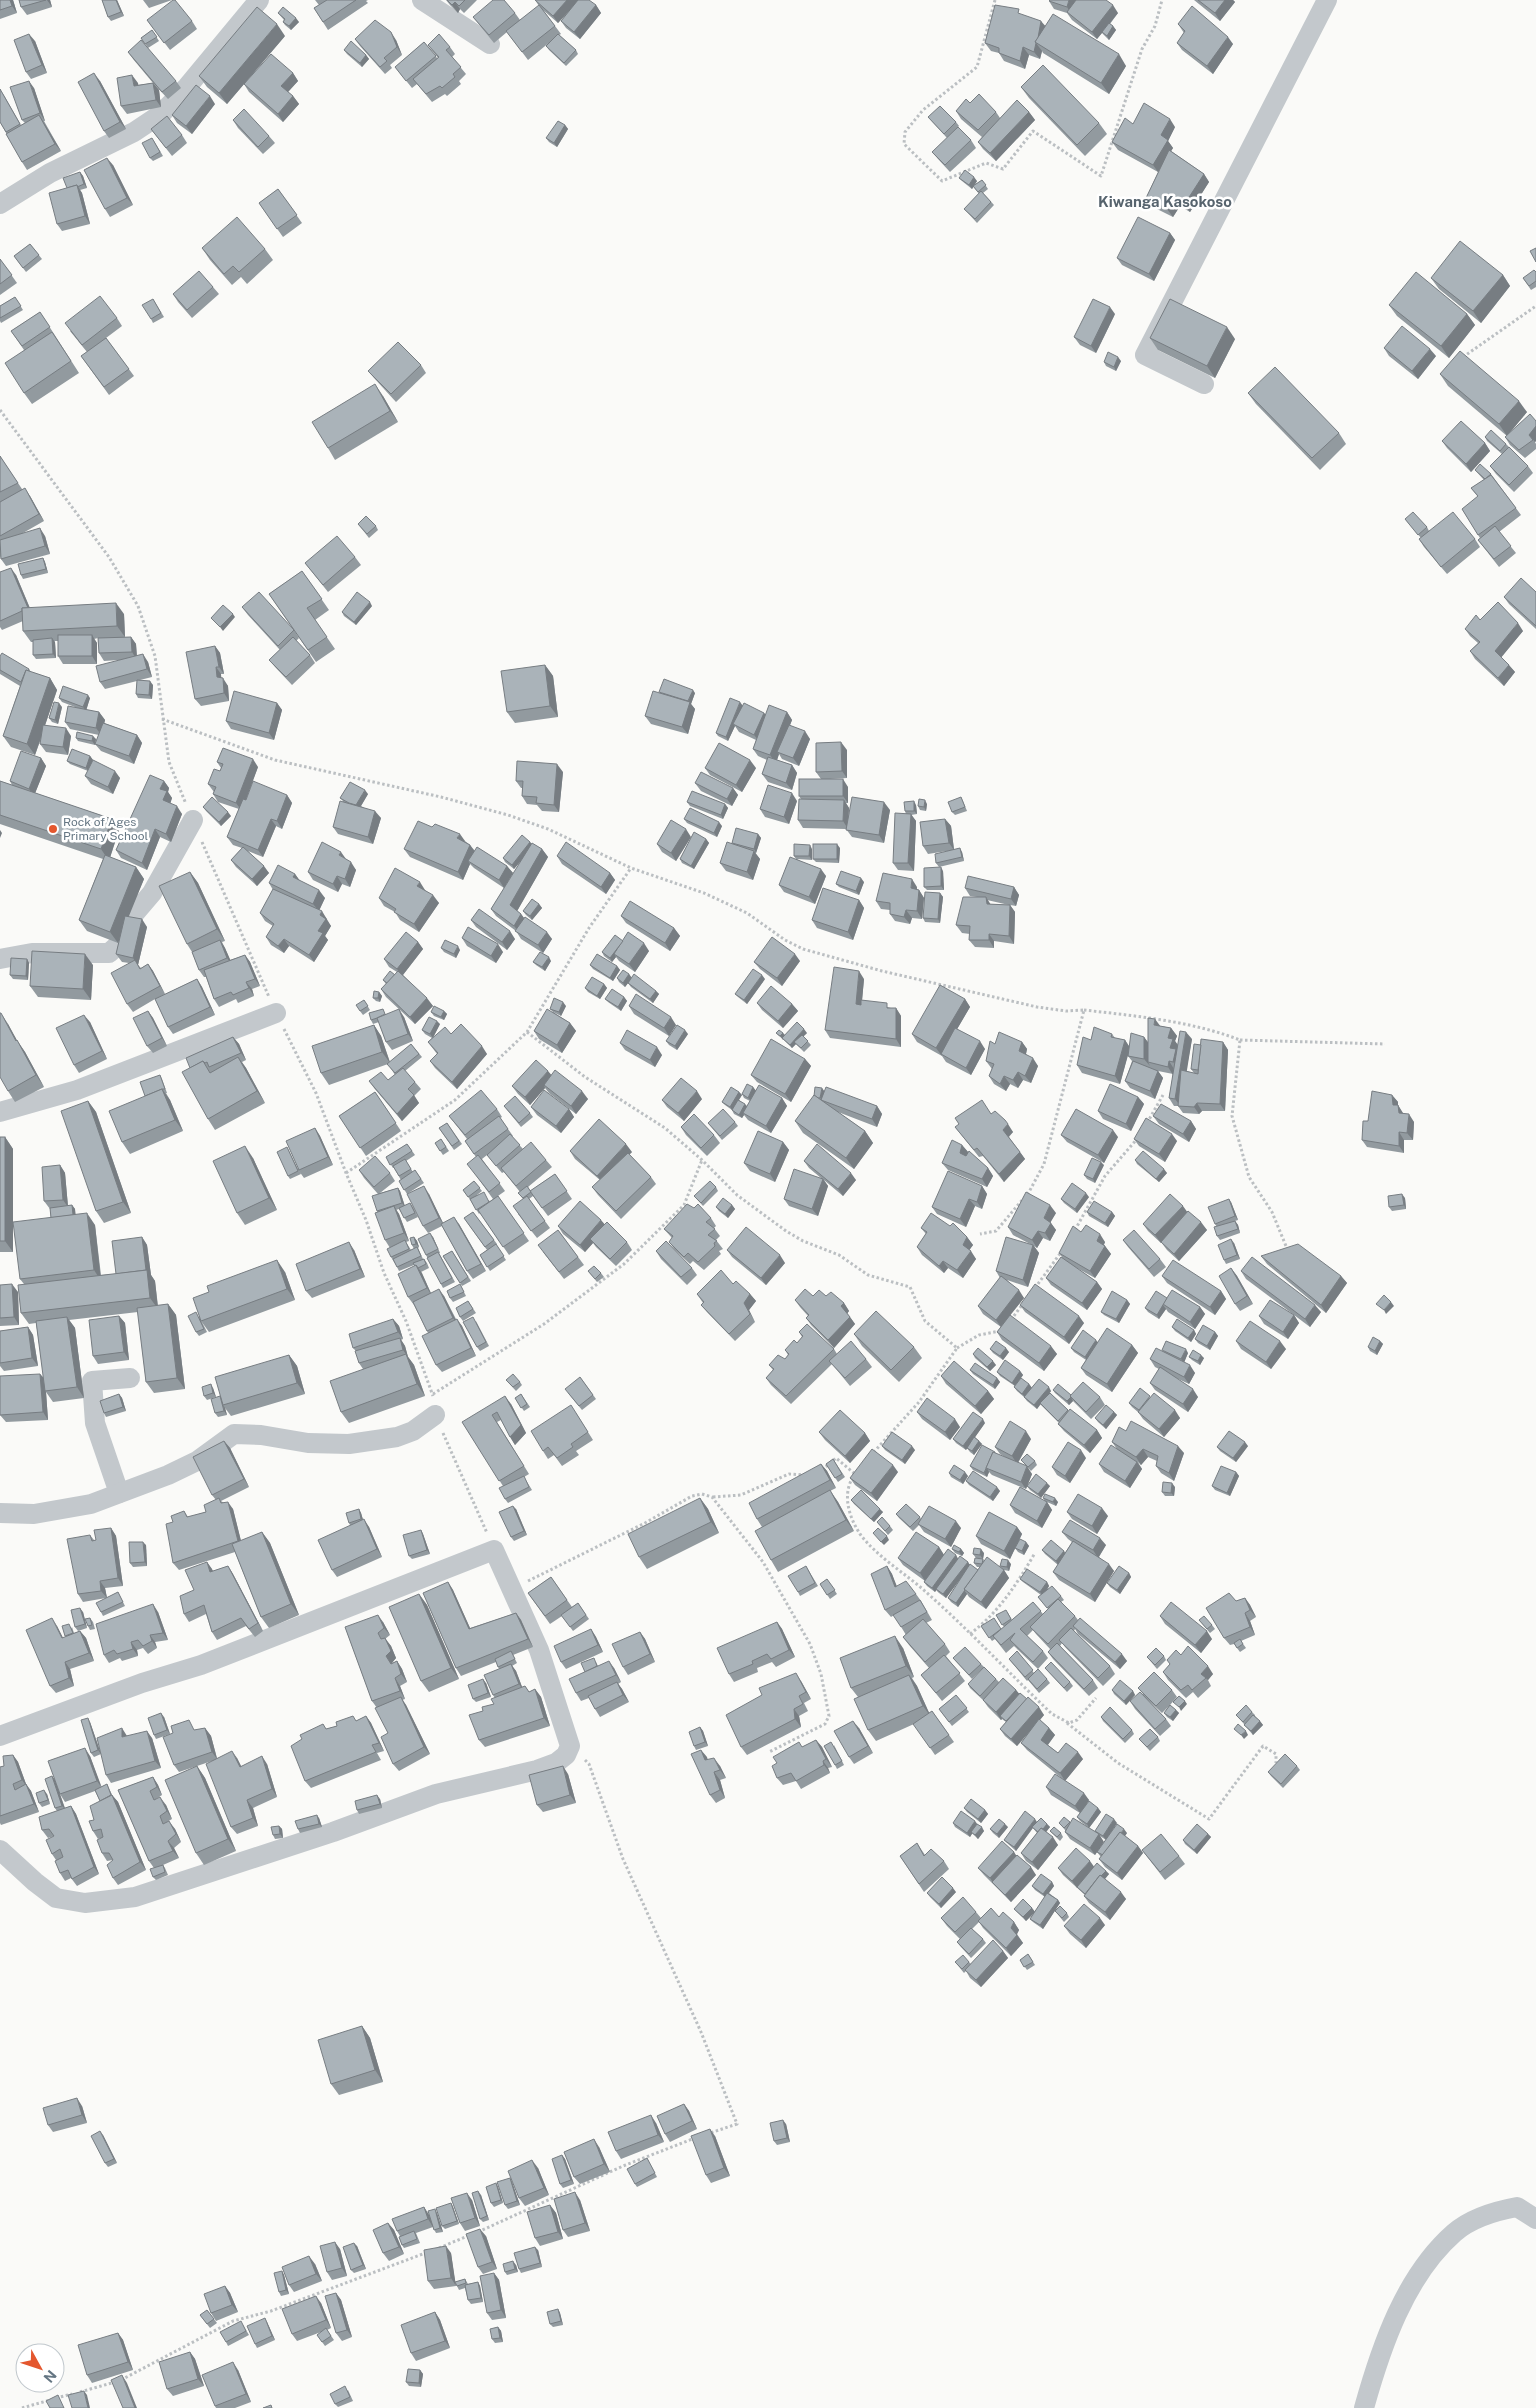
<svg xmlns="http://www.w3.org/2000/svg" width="1536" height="2408" font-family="'Public Sans',sans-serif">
<rect width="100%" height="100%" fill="#fafaf8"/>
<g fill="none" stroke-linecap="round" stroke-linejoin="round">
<g stroke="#bbbfc2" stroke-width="3" stroke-dasharray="2.5 2.5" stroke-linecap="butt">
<polyline points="995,0 977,67 923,110 905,132 904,144 942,181 986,163 1003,169 1033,131 1101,176 1142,49 1155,26 1162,0"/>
<polyline points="1463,357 1536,306"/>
<polyline points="0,410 109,557 138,606 155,656 169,762 186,804"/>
<polyline points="162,719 275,760 441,797 508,815 548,829 631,868 704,893 747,913 785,940 803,949 882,971 1037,1007 1066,1011 1084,1010 1044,1164 1029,1192 996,1231 980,1234"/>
<polyline points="202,842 269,997"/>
<path d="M1084 1010C1136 1016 1191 1021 1240 1040L1232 1116 1249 1177 1272 1212 1286 1246"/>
<polyline points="284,1029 316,1093 346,1173 366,1220 384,1273 406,1321 433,1396"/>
<polyline points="527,1032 585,1077 665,1128 702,1160 737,1195 786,1231 803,1241 839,1255 868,1275 910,1287 925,1321 957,1348 919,1402 873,1453"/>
<polyline points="1240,1040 1385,1044"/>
<polyline points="1147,1123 1163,1095"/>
<polyline points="346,1173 455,1100 527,1032 589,928 631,868"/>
<polyline points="1075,1230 1105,1176 1137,1139"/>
<polyline points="1035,1288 1062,1251"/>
<polyline points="1011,1320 1022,1305"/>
<polyline points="957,1348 979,1335 1000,1331"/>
<polyline points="433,1394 544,1324 624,1264 684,1205 702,1160"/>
<polyline points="443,1433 487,1533"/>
<polyline points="822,1470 836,1458 855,1474"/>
<path d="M853 1477C842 1495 849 1517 860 1534 877 1557 905 1573 926 1592 970 1631 1010 1674 1052 1714L1069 1723 1077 1720 1096 1698"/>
<polyline points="713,1497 741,1495 789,1474 805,1475"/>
<polyline points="528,1581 645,1523 692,1496 702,1494 712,1497 763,1562 810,1644 821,1674 829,1716 825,1724 769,1752"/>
<path d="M970 1634C1000 1611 1016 1585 1035 1553"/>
<polyline points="1067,1723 1118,1763 1209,1819 1263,1746 1276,1754 1276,1763"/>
<polyline points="585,1760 589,1764 623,1859 701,2032 737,2124 710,2133"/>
<polyline points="478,2232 623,2166 695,2138"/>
<polyline points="439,2248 470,2235"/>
<polyline points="121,2380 233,2321 271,2311 428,2252"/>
<polyline points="80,2392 115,2382"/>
<polyline points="56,2398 72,2394"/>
<polyline points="22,2408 50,2400"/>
</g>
<g stroke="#c3c8cc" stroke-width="20">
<polyline points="422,0 490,44"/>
<polyline points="0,204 50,173 134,132 161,114 187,87 259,0"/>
<polyline points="1204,384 1145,355 1327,0"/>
<polyline points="0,959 32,953 109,953 118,945 129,920 152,893 193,820"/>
<polyline points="0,1112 77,1090 276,1013"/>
<polyline points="119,1493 95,1423 92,1381 130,1378"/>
<polyline points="0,1513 34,1514 91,1504 168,1475 197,1461 234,1434 261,1435 308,1443 349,1444 397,1437 413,1431 435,1415"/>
<polyline points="0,1736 142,1683 201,1665 494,1550 539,1650 570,1746 566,1755 556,1763 537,1770 436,1794 333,1832 135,1897 85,1903 56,1898 35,1882 0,1850"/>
<path d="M1364 2408C1381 2347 1405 2276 1454 2233 1471 2218 1495 2211 1517 2207L1536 2219"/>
</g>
</g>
<g fill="#929a9f" fill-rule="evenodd">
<polygon points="0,0 13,0 17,13 0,19"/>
<polygon points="19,0 50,0 52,7 27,15 21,7"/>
<polygon points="102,0 117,0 124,16 111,21 108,17"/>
<polygon points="143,0 172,0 149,8"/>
<polygon points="315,0 368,0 366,1 368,3 328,30 314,8 319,5"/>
<polygon points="446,0 477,0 464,13 460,9 458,13 450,5"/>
<polygon points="535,0 596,5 601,13 580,39 566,28 561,21 568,12 558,23 543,10 561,34 559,35 576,50 578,54 566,66 549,50 546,46 550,42 528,60 507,32 494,43 473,17 515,13 520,20 539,6"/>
<polygon points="1194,0 1233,0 1235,2 1220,21"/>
<polygon points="1049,1 1118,13 1110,24 1113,26 1116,30 1109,40 1102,33 1097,39 1072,20 1067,13 1054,9"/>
<polygon points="278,13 299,22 291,30 285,25 283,22 284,20"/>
<polygon points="1023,15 1126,66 1109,94 1043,53 1042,51 1040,59 1029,55 1025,69 1004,61 999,53 991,51 985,43"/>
<polygon points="147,20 192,21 197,29 170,50"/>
<polygon points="1178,24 1233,44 1213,74 1182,50 1177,43 1184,33"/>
<polygon points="152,30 159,41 148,48 141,38"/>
<polygon points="285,36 246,82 293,73 298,81 288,92 293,96 299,104 283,122 249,92 244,84 227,104 207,87 199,76"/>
<polygon points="355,39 396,40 402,55 390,65 392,68 385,74 360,46"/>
<polygon points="35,41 47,73 31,79 26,72"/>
<polygon points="424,42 437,58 438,58 428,45 450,47 455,54 452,57 466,74 459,81 461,84 447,96 445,94 432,102 417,84 412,88 395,67"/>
<polygon points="344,50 366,55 369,59 362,67 347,54"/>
<polygon points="128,52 176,81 181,88 168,99 154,84 159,90 161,107 127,114 121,106 138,83 138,85 153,83 133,59"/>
<polygon points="100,81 126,129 109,138 104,131"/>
<polygon points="1021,87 1099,123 1107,134 1085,156 1029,98"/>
<polygon points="34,88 45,121 44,121 61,151 27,170 22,162 0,122 0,89 5,97 21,125 25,123 22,120"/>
<polygon points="970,103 996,112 1000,118 1029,112 1035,120 996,161 983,149 978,142 982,137 961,119 956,111"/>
<polygon points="215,104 192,134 177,123 172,115"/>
<polygon points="928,117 956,122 959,126 947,138"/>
<polygon points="233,120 269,136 275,143 263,154 238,128"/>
<polygon points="1133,124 1175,127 1168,141 1173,148 1171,151 1204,174 1209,182 1190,212 1180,206 1173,217 1151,206 1146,198 1160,168 1158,172 1118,150 1112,142"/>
<polygon points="565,125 568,129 557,147 549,142 546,138"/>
<polygon points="151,129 182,135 187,143 172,156"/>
<polygon points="971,140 976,148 950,172 938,159 932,152"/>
<polygon points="154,141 163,156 153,161 150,158"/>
<polygon points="113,165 133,205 110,217 105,209"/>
<polygon points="80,172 83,176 87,188 80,190 82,193 90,224 62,231 57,224 67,188"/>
<polygon points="959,178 977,181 972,189 962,181"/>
<polygon points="982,180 988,189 983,193 994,205 977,223 967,212 964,209 979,194 973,186"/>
<polygon points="278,189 302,223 283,237 259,203"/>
<polygon points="1170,233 1175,240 1154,281 1122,265 1117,258"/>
<polygon points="30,244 42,259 26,272 14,256"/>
<polygon points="202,248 265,249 273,260 247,284 241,277 232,285 210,260"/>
<polygon points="0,259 17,283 0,295"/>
<polygon points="1536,272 1536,287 1531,290 1523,278"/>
<polygon points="1503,275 1510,286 1481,323 1439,289 1431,278"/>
<polygon points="213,287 219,294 192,318 178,302 173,294"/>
<polygon points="15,297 23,310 1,323 0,321 0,306"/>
<polygon points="153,299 164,317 153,323 151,319"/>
<polygon points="1389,305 1467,314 1475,325 1449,358 1397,316"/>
<polygon points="40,312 79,373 32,404 24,393 24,350 11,331"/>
<polygon points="1115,314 1096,353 1080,345 1074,337"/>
<polygon points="117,318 122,326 106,338 134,376 109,395 81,356 87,352 70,331"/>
<polygon points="1150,338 1235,339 1215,378 1158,350"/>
<polygon points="1384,348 1436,356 1418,379 1389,356"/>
<polygon points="1121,361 1116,371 1106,366 1104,362"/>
<polygon points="421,365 426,373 396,402 374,378 368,371"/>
<polygon points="1440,374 1527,412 1507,436 1448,386"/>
<polygon points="1248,393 1339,433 1346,444 1320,470 1256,404"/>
<polygon points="383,396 398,422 335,460 328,448"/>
<polygon points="1536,421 1536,441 1535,442 1536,444 1536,449 1525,458 1510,445 1505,437"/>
<polygon points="1485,437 1506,444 1528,466 1533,473 1514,492 1496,474 1490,466 1502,454 1487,441"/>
<polygon points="1442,441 1485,443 1490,451 1471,472 1447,448"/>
<polygon points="0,456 22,489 30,496 44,521 23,533 45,536 50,554 6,566 1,559 0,556"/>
<polygon points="1475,470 1491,474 1521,515 1499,532 1516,553 1499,567 1478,540 1480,538 1462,509 1478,497 1471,488 1484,480"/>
<polygon points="1405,519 1427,527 1429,531 1475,539 1480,547 1447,574 1424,547 1419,539 1421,538"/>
<polygon points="358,524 376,526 378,530 369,538"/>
<polygon points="355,557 361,565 328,592 305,563"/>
<polygon points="43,558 45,562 48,573 23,579 21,575"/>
<polygon points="302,571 329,610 315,620 335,649 316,662 269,594"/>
<polygon points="0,572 16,575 30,608 124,614 125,637 131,637 136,644 137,656 148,662 152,677 140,680 153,685 152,699 138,698 136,694 137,681 105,689 100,682 120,660 104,661 99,653 98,638 94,639 97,643 97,664 63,664 58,656 58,641 54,641 55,642 56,658 36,659 33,655 33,642 31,642 23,631 23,621 2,630 0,627"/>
<polygon points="1536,592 1536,629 1509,604 1504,597"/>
<polygon points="372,606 356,625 344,616 342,612"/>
<polygon points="242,607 294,630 299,638 296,641 310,655 315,663 292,685 275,667 269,660 280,650 248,615"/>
<polygon points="1480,620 1523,631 1501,657 1515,672 1504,686 1475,659 1470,651 1478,643 1470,636 1465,629"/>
<polygon points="215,646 220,653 224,674 221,674 221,678 228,686 229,701 201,706 195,699"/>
<polygon points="545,665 553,676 558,717 515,723 507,712"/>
<polygon points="29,669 31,672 50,678 57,690 45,725 71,736 68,755 46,752 40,744 42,736 35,755 11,747 3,736 20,686 0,674 0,670"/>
<polygon points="660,693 695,693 691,704 695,709 688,734 651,724 645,716"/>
<polygon points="59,698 90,698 86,710 99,712 105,720 104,723 137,735 142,743 134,764 101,751 95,744 99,735 70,729 65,722 80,709 62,702"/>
<polygon points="277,703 282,710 274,740 231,729 226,721"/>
<polygon points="743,706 764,713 766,715 787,712 792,720 790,725 810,739 799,766 782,759 779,754 777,760 792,765 797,773 792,790 768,782 762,774 767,760 758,756 753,749 756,740 739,732 735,726 728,741 718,736 716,733"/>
<polygon points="62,707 58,724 52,722 49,718"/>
<polygon points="76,738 96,739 95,745 78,741"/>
<polygon points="847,750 847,778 830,779 848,787 848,803 846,803 849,808 848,817 890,810 884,843 852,837 846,829 803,828 798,820 801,799 799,796 821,779 816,772"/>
<polygon points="90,756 93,760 92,762 120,778 113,794 91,784 85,776 88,771 70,764 67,761"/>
<polygon points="41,758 46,766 35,793 112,819 119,830 110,857 136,867 144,879 128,916 147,927 138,965 141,968 148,964 153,971 165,994 159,997 197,979 202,987 215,1015 173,1034 168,1027 155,999 133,1012 127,1004 129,963 122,962 116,954 120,937 118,943 87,931 79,920 103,859 0,824 0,781 12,785 10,781"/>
<polygon points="217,762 258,767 245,800 287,795 292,803 282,829 276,826 263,857 248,851 269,873 257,886 236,867 231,860 242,848 233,845 227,837 239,809 218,802 213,794 214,792 208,784 220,771 221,768"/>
<polygon points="705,768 756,768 742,792 710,775"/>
<polygon points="563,772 559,812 542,811 537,805 527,804 522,796 522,788 521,788 516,781"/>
<polygon points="164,781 169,788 168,792 172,798 170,803 182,814 171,842 160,837 147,870 121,858 116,850"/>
<polygon points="695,783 733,788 738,795 732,806 701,791"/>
<polygon points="368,794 361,806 381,818 373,844 338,834 333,827 343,801 340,798"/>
<polygon points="961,797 963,801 967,811 955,815 952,812"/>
<polygon points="797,801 789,824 765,817 760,809"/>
<polygon points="687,802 725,804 728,808 723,819 690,806"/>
<polygon points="927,804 926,811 920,810 918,806"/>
<polygon points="916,805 917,814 911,815 916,821 914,871 898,870 893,863 906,814 905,811"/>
<polygon points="203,807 231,816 221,826 206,811"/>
<polygon points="684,819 722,826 717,837 687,823"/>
<polygon points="945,819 951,826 954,849 962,852 964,861 939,867 936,863 947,851 928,854 923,846"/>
<polygon points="432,827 465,841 470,845 475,851 507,866 513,873 504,888 474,868 470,864 463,880 410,857 404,849"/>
<polygon points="758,834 761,838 756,853 755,853 760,859 753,880 726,871 720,863 733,844 732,843"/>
<polygon points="691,837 676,861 662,852 657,844"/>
<polygon points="706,839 709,843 694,869 682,863 680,859"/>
<polygon points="530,842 532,844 542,849 548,857 517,911 521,914 524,918 552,939 543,953 521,939 516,931 496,916 491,909 522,860 514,869 505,862 503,858"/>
<polygon points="840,848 839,863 816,862 813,859"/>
<polygon points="812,849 812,860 797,859 826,876 815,904 784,892 779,885 796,859 794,856"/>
<polygon points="557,856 610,873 615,880 606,894 562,864"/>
<polygon points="346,859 356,870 350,887 342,884 338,892 313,880 308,872"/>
<polygon points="943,871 944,890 927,890 924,887"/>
<polygon points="190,872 198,883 225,941 222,942 225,948 230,960 245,955 250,962 260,986 252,989 254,996 238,1003 236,999 219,1007 214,999 206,977 204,977 199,970 192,952 187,944"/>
<polygon points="295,874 300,881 325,898 319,910 327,919 326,920 331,926 325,936 328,940 314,962 289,946 284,953 271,945 266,937 273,926 265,921 260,913 273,890 269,883"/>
<polygon points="864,882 859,895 839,887 836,884"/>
<polygon points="917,887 917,890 919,890 924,898 922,919 912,918 910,924 895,921 890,914 890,910 881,909 876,901"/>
<path d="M1014 887 1019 895 1016 906 1010 905 1015 912 1014 944 994 941V948L975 947 969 940 970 934 962 933 956 925 977 897 970 896 965 888ZM987 900 1009 905 990 904Z"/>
<polygon points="425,890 439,903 419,932 400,920 395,912 384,906 379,898"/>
<polygon points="940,893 943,897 940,923 925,922 923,918"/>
<polygon points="859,900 864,908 853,940 817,928 812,920"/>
<polygon points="539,904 542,908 532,920 526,915 523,911"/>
<polygon points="621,916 674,928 680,936 670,951 626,923"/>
<polygon points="471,920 515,939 507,950 476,927"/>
<polygon points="462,938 503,952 496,963 467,946"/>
<polygon points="623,941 649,951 635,972 619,961 616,957 612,962 604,956 602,952"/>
<polygon points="418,942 423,949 403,975 433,1006 415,1024 386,997 381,989 386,984 383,980 395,975 397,972 389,967 384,959"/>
<polygon points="441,948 460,950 456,958 444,952"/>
<polygon points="27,959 29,963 28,980 13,979 10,975"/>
<polygon points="551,961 545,971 536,965 533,962"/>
<polygon points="800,961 782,986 760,969 754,962"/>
<polygon points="93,965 91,1000 38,997 30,986"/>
<polygon points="590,965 617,966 620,970 613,981 593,969"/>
<polygon points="629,974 631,978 656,991 659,994 653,1003 631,987 628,983 625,987 619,982 617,978"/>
<polygon points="765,979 747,1004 738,997 735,994"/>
<polygon points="864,979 862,1000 891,1008 896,1008 901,1016 901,1047 830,1038 825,1030"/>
<polygon points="604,984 607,988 600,999 588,992 585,988"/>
<polygon points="379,992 382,996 380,1002 376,1001 373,998"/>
<polygon points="624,997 627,1001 621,1011 608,1002 605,999"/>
<polygon points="965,999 970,1007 957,1029 985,1049 971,1075 946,1062 942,1056 917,1042 912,1034"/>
<polygon points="364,1000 370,1010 363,1015 360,1011"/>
<polygon points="757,1003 792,1004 798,1011 783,1028 762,1010"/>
<polygon points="566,1006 561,1016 553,1012 570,1023 576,1031 562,1053 539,1039 534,1031 553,1012 550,1009"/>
<polygon points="629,1006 676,1025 669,1036 634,1014"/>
<polygon points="148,1011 153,1018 167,1046 153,1053 147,1046"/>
<polygon points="444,1011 447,1014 444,1020 434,1016 431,1012"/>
<polygon points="386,1014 404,1017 413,1041 392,1050 386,1042 379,1022 373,1024 371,1020"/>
<polygon points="90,1022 107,1059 79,1073 74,1065"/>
<polygon points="8,1024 17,1041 25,1052 44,1087 15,1102 8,1091"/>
<polygon points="440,1024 433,1037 451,1034 487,1054 457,1089 435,1068 430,1061 437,1054 428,1042 432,1038 425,1034 422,1030"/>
<polygon points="374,1025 381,1036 390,1062 411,1044 422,1057 405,1071 415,1082 421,1089 414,1096 419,1103 402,1121 374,1088 369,1081 388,1080 395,1075 388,1064 329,1085 321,1073"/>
<polygon points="1161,1026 1171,1028 1177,1036 1175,1041 1178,1045 1192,1039 1186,1071 1194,1073 1191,1069 1201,1045 1223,1042 1228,1050 1225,1111 1202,1111 1199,1114 1183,1113 1178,1106 1174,1106 1169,1098 1173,1074 1158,1071 1163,1078 1155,1099 1130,1088 1125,1081 1132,1061 1128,1056 1128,1054 1120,1084 1082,1073 1077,1065 1112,1034 1115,1038 1125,1040 1129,1046 1144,1037 1148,1042"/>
<polygon points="776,1033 783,1033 785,1035 807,1033 803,1036 811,1045 804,1052 796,1044 792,1048 783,1039 779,1036"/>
<polygon points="688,1034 677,1050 669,1045 666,1041"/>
<polygon points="233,1037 239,1044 246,1060 242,1062 246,1068 265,1103 215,1130 208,1119 190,1068"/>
<polygon points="1022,1042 1027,1049 1026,1054 1038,1066 1031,1083 1023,1080 1018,1088 1010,1084 1006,1091 994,1084 989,1076 992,1069 986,1061 995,1044"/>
<polygon points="620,1043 662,1055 655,1067 625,1050"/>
<polygon points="805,1059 811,1066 791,1102 757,1082 751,1075"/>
<polygon points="160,1075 162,1079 167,1093 166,1093 170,1100 183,1131 130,1154 122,1142 145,1096"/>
<polygon points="552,1075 588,1099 576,1114 549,1093 545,1088 530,1105 518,1094 512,1086"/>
<polygon points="753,1087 756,1091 782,1098 787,1106 771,1133 748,1120 744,1115 742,1118 734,1114 732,1110 725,1105 722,1102 739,1092 742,1095 739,1100 747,1106 750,1101 744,1098 742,1094"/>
<polygon points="825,1091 877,1106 882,1114 877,1127 838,1112 865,1131 873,1143 854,1169 803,1133 795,1121"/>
<polygon points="375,1092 401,1131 366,1156 339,1116"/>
<polygon points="1392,1095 1398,1102 1398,1105 1403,1114 1414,1122 1413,1140 1404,1140 1404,1153 1367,1147 1362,1140 1368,1121"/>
<polygon points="1138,1097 1144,1104 1131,1131 1103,1119 1098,1111"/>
<polygon points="702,1099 684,1121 667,1107 662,1100"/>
<polygon points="88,1101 96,1112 131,1213 104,1223 96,1211"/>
<polygon points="504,1106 530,1113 533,1117 521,1127"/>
<polygon points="531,1107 569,1109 574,1117 561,1133 537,1115"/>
<polygon points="497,1109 502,1117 500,1118 513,1136 512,1137 523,1149 546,1160 552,1167 528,1187 530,1191 555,1174 572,1199 548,1216 533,1196 529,1199 550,1228 537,1238 518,1214 523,1199 518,1193 520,1192 504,1172 502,1173 487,1155 482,1159 505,1191 498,1196 529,1241 509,1255 480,1213 479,1214 471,1201 463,1190 474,1181 482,1191 477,1195 490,1201 493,1199 473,1171 476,1157 465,1141 467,1139 449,1116"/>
<polygon points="991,1114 1013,1132 1009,1137 1025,1159 1004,1182 983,1156 979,1157 955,1127"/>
<polygon points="1153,1116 1191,1121 1196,1129 1189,1142 1159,1124"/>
<polygon points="735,1122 738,1126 722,1140 708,1123"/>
<polygon points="447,1123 462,1144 454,1150 439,1128"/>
<polygon points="681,1127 714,1135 720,1143 707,1156 686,1135"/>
<polygon points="315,1128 320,1136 333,1165 304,1178 299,1171 301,1174 290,1179 288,1176 287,1147 298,1169"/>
<polygon points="1061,1135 1118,1137 1104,1163 1067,1142"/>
<polygon points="0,1137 5,1137 13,1149 13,1252 0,1252"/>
<polygon points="441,1139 449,1151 443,1155 435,1143"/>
<polygon points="1134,1139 1177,1141 1165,1162 1139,1146"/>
<polygon points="783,1142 789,1150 775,1182 750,1171 744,1163"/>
<polygon points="407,1144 415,1155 406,1161 413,1172 415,1170 424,1183 407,1194 399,1181 401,1180 394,1168 393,1168 386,1157"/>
<polygon points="962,1145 968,1152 988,1168 993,1176 987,1187 948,1170 942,1163"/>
<polygon points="570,1151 632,1152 629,1154 651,1177 656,1184 621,1219 598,1195 592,1187 600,1180 575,1159"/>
<polygon points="253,1158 277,1210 245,1225 237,1213"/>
<polygon points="1135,1160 1167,1173 1159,1182 1137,1164"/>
<polygon points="804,1161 856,1180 843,1196 824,1180 828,1186 818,1216 789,1206 784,1199 821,1178 809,1168"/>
<polygon points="60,1165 65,1173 68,1206 72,1205 75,1209 75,1215 95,1225 101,1275 116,1274 142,1237 147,1245 151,1275 155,1281 158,1306 168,1304 176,1315 185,1389 154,1393 146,1382 138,1312 69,1320 75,1328 84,1398 53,1402 46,1392 48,1420 6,1422 0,1415 40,1374 44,1378 36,1323 29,1324 21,1313 24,1284 20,1279 51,1218 50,1209 44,1201"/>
<polygon points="1104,1165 1095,1183 1087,1179 1084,1175"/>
<polygon points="359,1170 390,1173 395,1181 380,1193 398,1188 400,1191 405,1206 410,1203 413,1207 418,1217 407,1222 399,1209 396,1210 399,1214 409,1241 406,1242 411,1250 414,1249 412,1245 414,1237 417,1241 419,1247 418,1248 423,1259 424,1259 427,1263 429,1268 421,1272 431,1293 444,1296 456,1319 462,1326 476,1356 442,1372 436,1365 428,1333 414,1305 408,1297 415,1266 414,1265 399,1271 397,1267 391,1257 390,1248 385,1240 377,1211 378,1194 364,1178"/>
<polygon points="982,1186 987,1194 982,1209 975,1206 966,1227 937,1214 932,1207"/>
<polygon points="716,1187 718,1191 703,1206 694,1196"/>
<polygon points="429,1194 443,1223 459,1224 486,1271 473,1279 467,1271 442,1226 428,1233 423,1226"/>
<polygon points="1089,1197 1077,1213 1064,1203 1061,1199"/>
<polygon points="1405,1198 1406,1209 1392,1211 1389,1207"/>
<polygon points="1231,1202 1238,1220 1235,1221 1238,1225 1240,1233 1220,1240 1217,1236 1217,1227 1215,1224"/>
<polygon points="732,1205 735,1209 728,1218 719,1211 716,1207"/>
<polygon points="473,1212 497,1244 496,1245 506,1260 490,1271 480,1255 487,1250 464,1218"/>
<polygon points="1087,1212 1112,1212 1115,1216 1108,1227 1089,1216"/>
<polygon points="1187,1212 1207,1230 1179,1261 1167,1250 1161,1242 1163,1240 1161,1243 1148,1231 1143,1224"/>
<polygon points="1056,1213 1050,1222 1056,1230 1050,1241 1043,1238 1037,1248 1034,1246 1039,1253 1028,1287 1007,1280 1024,1298 1010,1315 1057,1354 1044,1371 1002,1340 997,1332 1001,1327 983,1314 978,1306 1000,1278 996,1271 1032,1245 1013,1235 1008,1227"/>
<polygon points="711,1218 716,1226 714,1228 720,1236 716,1240 723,1249 719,1251 721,1254 704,1270 693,1261 690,1264 675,1250 669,1242 672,1238 664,1229"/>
<polygon points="605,1225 627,1242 632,1250 616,1266 596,1247 593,1243 585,1252 563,1234 558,1226"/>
<polygon points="950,1226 967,1237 973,1245 969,1250 976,1259 963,1278 948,1268 944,1273 922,1255 917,1247 926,1234 921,1228"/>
<polygon points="558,1230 584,1265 564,1279 543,1252"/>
<polygon points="1081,1232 1105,1242 1104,1245 1105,1246 1111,1254 1095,1278 1075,1267 1097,1282 1102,1289 1087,1310 1051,1285 1046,1278 1062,1257 1059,1253"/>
<polygon points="433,1237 440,1253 439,1253 455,1282 443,1288 426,1255"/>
<polygon points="1123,1240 1160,1259 1166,1267 1154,1277 1128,1247"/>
<polygon points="1234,1243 1240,1259 1226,1264 1224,1260"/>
<polygon points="354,1250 365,1277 312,1298 306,1291"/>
<polygon points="727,1250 785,1263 766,1285 732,1257"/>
<polygon points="452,1251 471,1281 462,1286 443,1256"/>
<polygon points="656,1251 692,1268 697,1275 687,1285 661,1259"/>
<polygon points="1261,1256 1341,1276 1347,1283 1326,1313 1267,1264"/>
<polygon points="1231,1268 1237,1276 1253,1304 1240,1311 1235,1304"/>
<polygon points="588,1271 601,1273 604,1277 597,1282"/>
<polygon points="1241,1271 1321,1312 1310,1327 1246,1279"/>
<polygon points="285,1272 295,1300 209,1332 201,1321"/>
<polygon points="1162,1276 1221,1291 1226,1299 1215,1315 1167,1283"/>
<polygon points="460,1284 466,1296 453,1302 450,1298"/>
<polygon points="733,1284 750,1294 756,1301 749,1310 755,1322 735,1341 707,1312 701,1305 703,1303 697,1294"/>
<polygon points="0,1285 18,1292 19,1325 0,1326"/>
<polygon points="813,1296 826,1296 844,1303 849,1311 847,1313 855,1324 834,1348 811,1325 806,1318 808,1316 800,1307 795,1300"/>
<polygon points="1167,1298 1200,1307 1205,1314 1195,1329 1168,1312 1166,1309 1159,1319 1148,1312 1145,1308"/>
<polygon points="1127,1300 1130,1304 1119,1323 1104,1315 1101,1312"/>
<polygon points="468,1301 476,1313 463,1321 460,1317"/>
<polygon points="1020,1305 1084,1323 1069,1344 1025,1312"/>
<polygon points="1294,1315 1299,1323 1288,1339 1264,1324 1259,1316"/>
<polygon points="119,1316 125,1323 129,1360 98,1364 93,1356"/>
<polygon points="199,1316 207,1332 199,1336 196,1332"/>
<polygon points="393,1319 399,1326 403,1339 401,1340 405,1346 408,1357 414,1365 425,1396 349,1423 341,1412 363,1369 359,1363 356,1351 353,1348"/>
<polygon points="476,1321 489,1346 480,1351 477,1347"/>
<polygon points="28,1327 33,1335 38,1366 4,1371 0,1366 0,1331"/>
<polygon points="1172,1327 1194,1330 1196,1334 1191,1342 1175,1331"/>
<polygon points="799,1332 834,1349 837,1354 866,1359 872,1367 850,1386 832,1364 791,1404 771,1385 766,1378 773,1370 769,1365 785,1359 788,1355 785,1350 797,1343 802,1337"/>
<polygon points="1215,1332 1218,1336 1210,1350 1198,1343 1195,1339"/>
<polygon points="854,1334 914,1347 922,1358 899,1382 862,1346"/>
<polygon points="1236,1341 1286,1349 1271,1369 1241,1349"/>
<polygon points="1380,1341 1383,1344 1377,1355 1370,1351 1368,1347"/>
<polygon points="1098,1342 1132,1345 1138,1353 1112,1392 1086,1375 1081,1368 1086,1360 1074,1352 1071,1348"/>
<polygon points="990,1349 1009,1352 1003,1360 993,1353"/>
<polygon points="1162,1351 1188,1353 1184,1362 1195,1373 1189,1384 1174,1377 1198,1397 1188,1412 1155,1390 1150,1383 1159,1369 1155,1367 1150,1359"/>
<polygon points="973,1354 996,1365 990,1371 975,1358"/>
<polygon points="289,1355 297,1366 305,1394 231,1416 225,1408 227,1415 218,1417 215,1413 220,1396"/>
<polygon points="1189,1357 1204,1358 1200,1365 1192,1360"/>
<polygon points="970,1370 997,1378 1000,1382 995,1389 973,1374"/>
<polygon points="1020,1371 1023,1375 1015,1386 1000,1376 997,1372"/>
<polygon points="941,1376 988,1391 994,1399 981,1414 946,1384"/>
<polygon points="580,1377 596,1399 582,1410 568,1393"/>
<polygon points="506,1380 520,1382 522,1385 516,1391"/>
<polygon points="1029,1384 1032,1388 1051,1391 1047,1397 1050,1393 1069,1411 1097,1430 1102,1438 1090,1453 1064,1431 1058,1424 1059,1423 1040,1404 1037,1409 1027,1401 1024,1397 1017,1391 1014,1387"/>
<polygon points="213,1388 216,1397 207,1400 204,1396"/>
<polygon points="1053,1390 1071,1395 1100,1397 1105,1405 1091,1419 1073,1401 1069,1405 1055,1393"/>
<polygon points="119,1394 122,1398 126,1411 106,1417 104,1413"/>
<polygon points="521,1394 530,1407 524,1411 515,1398"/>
<polygon points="1151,1397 1180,1418 1164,1437 1143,1419 1138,1412 1132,1407 1129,1403"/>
<polygon points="511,1404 526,1433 515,1445 501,1420 497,1422 529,1474 524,1477 532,1490 508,1503 505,1499 503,1486 462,1422"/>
<polygon points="917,1412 960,1427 950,1440 922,1419"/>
<polygon points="1114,1412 1117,1415 1106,1429 1098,1422 1095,1418"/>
<polygon points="576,1413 593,1440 576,1451 579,1455 562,1466 554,1455 548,1459 543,1451"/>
<polygon points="985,1423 975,1437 982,1444 974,1455 970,1452 967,1448 966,1450 956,1443 953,1439"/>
<polygon points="1126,1431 1184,1453 1174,1481 1161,1473 1156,1466 1157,1461 1148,1457 1141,1465 1138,1462 1142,1469 1130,1488 1104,1472 1099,1464 1117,1449 1112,1442"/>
<polygon points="819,1432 865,1433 870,1441 850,1463 825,1440"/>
<polygon points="1031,1439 1018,1463 1032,1474 1026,1489 992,1475 989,1472 987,1477 973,1470 970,1466 995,1452 997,1454 1008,1459 1000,1454 995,1447"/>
<polygon points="224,1441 230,1448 249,1487 221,1501 233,1509 241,1541 262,1532 270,1543 299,1615 269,1628 261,1617 235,1552 179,1570 173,1563 184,1511 188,1517 206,1512 216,1500 212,1495"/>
<polygon points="882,1446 915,1450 905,1464 885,1450"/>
<polygon points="1248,1446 1236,1462 1220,1451 1217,1447"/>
<polygon points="1086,1458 1070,1483 1057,1475 1052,1467"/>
<polygon points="833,1459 845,1477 838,1482 826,1464"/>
<polygon points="1021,1460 1035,1461 1037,1465 1031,1471"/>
<polygon points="821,1464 827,1471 836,1488 830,1491 838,1502 854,1531 778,1572 771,1560 762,1527 757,1519"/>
<polygon points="898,1472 877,1501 855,1485 850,1478"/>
<polygon points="1236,1472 1239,1476 1230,1496 1215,1490 1212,1486"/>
<polygon points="949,1473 968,1476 963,1484 951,1477"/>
<polygon points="966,1481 1000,1491 993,1501 969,1485"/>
<polygon points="1027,1486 1050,1486 1041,1498 1030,1490"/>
<polygon points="1175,1487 1174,1496 1165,1496 1162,1492"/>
<polygon points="700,1498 708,1509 719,1533 647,1569 639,1557"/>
<polygon points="1043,1498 1058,1502 1056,1506 1047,1502 1052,1510 1042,1528 1015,1513 1010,1505 1045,1501"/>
<polygon points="851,1500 883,1512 874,1522 854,1504"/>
<polygon points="359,1509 361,1513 363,1520 369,1527 382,1557 337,1577 332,1570 350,1525 349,1523"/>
<polygon points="516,1509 527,1535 514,1541 511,1537"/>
<polygon points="1067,1512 1108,1516 1097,1534 1072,1519"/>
<polygon points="896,1514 920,1517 921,1519 961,1528 951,1547 924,1532 919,1525 913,1531 899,1518"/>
<polygon points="877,1522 890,1526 893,1530 888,1535"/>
<polygon points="1017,1527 1022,1534 1010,1559 981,1544 976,1536"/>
<polygon points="111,1528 116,1536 123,1586 105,1588 107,1598 118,1592 125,1606 103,1616 101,1612 106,1598 83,1602 78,1594 90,1535 94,1540 96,1540"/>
<polygon points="421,1530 423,1534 430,1554 412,1559 409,1556"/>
<polygon points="1062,1532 1106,1545 1099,1557 1114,1571 1095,1602 1059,1580 1053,1572 1058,1565 1045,1554 1042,1550 1064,1551 1065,1553 1072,1542 1068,1539"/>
<polygon points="1026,1542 1029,1546 1024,1555 1018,1552 1015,1548"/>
<polygon points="146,1545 147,1566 133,1567 130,1563"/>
<polygon points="939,1547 944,1555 956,1555 958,1559 968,1562 970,1565 978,1570 980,1567 977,1567 974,1563 983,1559 984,1561 1002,1569 1000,1566 1011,1564 1009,1571 1004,1570 1009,1578 986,1609 969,1597 967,1594 958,1607 951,1602 948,1598 964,1574 946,1598 939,1593 936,1590 935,1592 927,1586 924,1582 925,1581 903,1565 898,1558"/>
<polygon points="952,1549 961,1549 964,1553 962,1556 955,1553"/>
<polygon points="984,1553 983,1559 976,1558 973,1554"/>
<polygon points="207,1562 213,1571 228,1566 233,1574 263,1631 255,1637 246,1626 217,1640 212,1632 206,1614 189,1622 184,1614 194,1590"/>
<polygon points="806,1566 818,1586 800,1596 798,1592"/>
<polygon points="887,1566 892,1574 896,1586 916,1594 921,1601 932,1620 926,1623 945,1644 950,1652 946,1656 965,1681 942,1701 921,1675 929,1668 909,1645 903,1637 906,1635 894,1615 891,1617 885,1610"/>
<polygon points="1129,1573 1131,1577 1120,1594 1110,1587 1107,1583"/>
<polygon points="551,1577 572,1607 578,1603 589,1619 573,1631 562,1616 550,1624 528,1593"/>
<polygon points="827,1579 837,1594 830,1599 820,1584"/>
<polygon points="1020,1579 1047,1582 1049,1586 1047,1590 1061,1596 1064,1600 1061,1602 1075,1616 1078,1620 1127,1661 1120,1669 1078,1634 1075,1629 1074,1631 1110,1666 1115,1674 1103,1686 1065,1647 1062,1643 1060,1646 1093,1680 1098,1688 1089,1696 1053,1659 1048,1652 1050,1649 1036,1634 1033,1630 1027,1636 1043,1651 1048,1658 1038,1669 1014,1646 1006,1653 995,1639 992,1641 981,1626 1001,1629 1004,1627 996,1615 1008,1613 1012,1620 1033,1602 1043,1614 1048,1609 1038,1597 1041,1595 1023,1582"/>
<polygon points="448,1582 453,1590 470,1628 516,1613 521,1620 533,1647 513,1655 517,1663 512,1666 516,1671 522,1687 525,1686 529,1692 535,1689 541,1697 550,1726 485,1747 479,1740 483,1711 494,1704 495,1698 493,1695 499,1669 496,1662 461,1676 456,1668"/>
<polygon points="419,1594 427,1605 459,1679 429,1692 421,1681"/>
<polygon points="1245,1598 1250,1605 1256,1617 1250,1621 1255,1635 1241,1641 1246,1648 1240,1652 1234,1644 1230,1645 1224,1638 1236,1601"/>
<polygon points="83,1612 87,1628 78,1631 75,1627"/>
<polygon points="158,1612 168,1640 155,1642 157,1648 148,1654 143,1648 137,1650 138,1656 122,1661 120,1658 109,1663 104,1655"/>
<polygon points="1160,1616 1212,1639 1201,1653 1165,1624"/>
<polygon points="90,1618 93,1622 95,1629 90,1630 88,1626"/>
<polygon points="1199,1620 1212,1625 1215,1629 1210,1633"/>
<polygon points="383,1622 390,1635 385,1639 391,1646 396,1658 392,1663 397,1661 402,1669 407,1682 400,1686 405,1699 402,1700 406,1705 430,1754 399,1771 393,1764 388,1733 377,1708 372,1701 345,1627"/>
<polygon points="777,1622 782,1629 795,1657 776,1667 772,1662 757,1668 758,1672 734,1682 729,1674"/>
<polygon points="57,1626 63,1638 66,1637 72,1627 74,1633 80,1631 86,1638 94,1661 70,1669 74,1686 56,1693 50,1686"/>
<polygon points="591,1629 596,1637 603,1652 566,1669 561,1662"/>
<polygon points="640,1632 645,1639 655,1662 628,1675 623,1667"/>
<polygon points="903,1648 914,1677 912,1678 917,1686 929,1713 932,1711 954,1742 935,1755 914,1724 876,1741 868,1730 858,1697 851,1688"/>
<polygon points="1017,1651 1034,1673 1047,1679 1050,1683 1039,1693 1028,1680 1027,1681 1009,1659"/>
<polygon points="1181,1655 1213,1674 1208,1680 1211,1686 1198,1698 1193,1692 1186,1698 1168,1680 1163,1672"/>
<polygon points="1164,1656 1166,1660 1157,1669 1147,1657"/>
<polygon points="953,1658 981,1664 984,1667 972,1679"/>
<polygon points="596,1662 598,1666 614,1668 621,1682 618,1684 622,1689 629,1702 600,1717 595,1709 589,1698 581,1701 576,1693 585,1672"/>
<polygon points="1045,1668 1070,1682 1073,1686 1067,1692"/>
<polygon points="996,1679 999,1682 1016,1690 1019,1694 1044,1715 1040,1720 1049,1728 1055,1735 1048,1745 1058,1753 1083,1759 1065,1781 1089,1800 1086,1805 1098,1808 1101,1812 1089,1828 1080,1821 1077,1817 1080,1813 1051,1795 1046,1787 1065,1781 1027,1750 1021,1743 1028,1733 1017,1746 1005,1736 1000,1729 1006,1722 1002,1719 1001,1720 988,1707 983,1700 970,1688 968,1684"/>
<polygon points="801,1681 811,1699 804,1703 808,1711 799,1716 801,1727 747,1755 741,1747"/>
<polygon points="486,1683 491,1697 476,1702 473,1699"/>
<polygon points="1138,1688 1172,1690 1177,1697 1170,1705 1176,1710 1179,1713 1173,1721 1167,1717 1164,1713 1169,1706 1162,1713 1146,1698 1166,1719 1171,1726 1160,1736 1135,1709 1130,1701 1143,1694"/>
<polygon points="1112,1690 1133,1691 1135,1695 1126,1705 1114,1694"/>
<polygon points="956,1695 969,1712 952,1726 939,1709"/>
<polygon points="1252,1712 1255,1715 1255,1716 1263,1725 1253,1735 1247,1728 1244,1724 1236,1715"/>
<polygon points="366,1716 371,1723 384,1751 377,1753 381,1760 311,1788 305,1781 323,1724 326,1729 356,1721"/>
<polygon points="164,1717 170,1734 156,1739 154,1735"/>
<polygon points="1101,1717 1132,1730 1134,1734 1125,1743 1103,1721"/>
<polygon points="90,1722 101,1754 94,1757 91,1753"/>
<polygon points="700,1727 703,1731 708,1746 696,1750 694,1746"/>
<polygon points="205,1728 211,1736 217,1758 237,1758 241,1766 267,1764 277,1797 253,1808 258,1826 237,1834 231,1827 212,1761 179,1772 174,1765 195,1730"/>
<polygon points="859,1728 873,1753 854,1764 849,1757"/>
<polygon points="127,1736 152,1738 161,1768 111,1783 106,1775"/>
<polygon points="1158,1737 1160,1741 1150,1751 1139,1739"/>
<polygon points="816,1740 822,1747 832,1767 828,1768 830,1773 801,1789 796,1781 783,1785 777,1778 802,1747"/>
<polygon points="834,1745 844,1765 837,1769 835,1765"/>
<polygon points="701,1750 708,1760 720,1766 726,1778 720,1780 725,1798 716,1803 710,1795"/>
<polygon points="13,1755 18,1762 26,1784 31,1791 39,1812 1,1825 0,1823 0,1767 4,1766"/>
<polygon points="90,1756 101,1787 107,1784 112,1795 118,1802 146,1870 118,1885 113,1878 113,1860 107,1861 102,1853 100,1838 98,1839 93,1831 94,1820 100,1801 95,1791 65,1802 60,1794"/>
<polygon points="197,1766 205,1778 236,1851 204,1865 196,1853"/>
<polygon points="1297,1766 1300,1770 1283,1788 1271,1776 1268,1772"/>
<polygon points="568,1774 576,1803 543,1812 537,1805"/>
<polygon points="52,1776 55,1780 65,1808 71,1806 76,1814 99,1874 77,1886 71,1878 65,1881 60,1873 56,1860 52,1854 54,1836 48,1838 42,1830 57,1811 55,1808"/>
<polygon points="153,1777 158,1785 162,1795 156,1799 166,1805 172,1819 167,1822 175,1829 181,1842 174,1848 179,1858 163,1865 165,1868 168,1875 156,1880 153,1877 154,1868 149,1861 118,1790"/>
<polygon points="47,1794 50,1804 42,1807 39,1803"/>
<polygon points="380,1799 382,1808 359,1814 357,1810"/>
<polygon points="964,1808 985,1810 988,1814 981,1823 967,1812"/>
<polygon points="319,1818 322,1827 300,1833 298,1829"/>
<polygon points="1037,1822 1047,1824 1050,1827 1046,1832 1058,1845 1038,1870 1026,1861 1021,1853 1037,1833 1033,1828 1016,1851 1007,1843 1004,1840"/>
<polygon points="953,1823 977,1824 984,1831 978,1839 972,1833 970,1837 955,1827"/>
<path d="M1059 1823H1070L1096 1832 1095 1831 1117 1823 1108 1837 1127 1833 1125 1836 1138 1846 1143 1853 1122 1880 1105 1867 1099 1859 1101 1857 1097 1852 1095 1855 1070 1839 1065 1832V1830ZM1100 1836 1106 1840 1100 1848Z"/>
<polygon points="279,1826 282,1829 283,1838 275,1839 273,1835"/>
<polygon points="1008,1827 999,1838 993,1833 990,1829"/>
<polygon points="1050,1831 1061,1833 1063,1837 1060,1841"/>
<polygon points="1208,1834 1211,1837 1197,1854 1185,1844 1183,1840"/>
<polygon points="917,1843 925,1855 944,1861 949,1869 924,1892 900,1856"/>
<polygon points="1142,1850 1179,1856 1185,1864 1165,1880"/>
<polygon points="1014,1852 1016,1856 1036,1875 1011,1902 984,1875 978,1868"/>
<polygon points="1094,1867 1106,1871 1109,1874 1105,1879 1126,1899 1110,1920 1089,1903 1084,1896 1085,1895 1063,1875 1058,1868"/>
<polygon points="1052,1882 1054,1886 1049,1893 1058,1900 1060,1903 1043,1929 1033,1922 1030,1919 1045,1897 1035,1890 1032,1886"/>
<polygon points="956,1892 941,1908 930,1897 927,1893"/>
<polygon points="1032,1908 1035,1912 1026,1921 1014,1909"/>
<polygon points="1055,1911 1067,1913 1069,1917 1064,1922"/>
<polygon points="976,1912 981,1918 999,1917 1014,1922 1019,1930 1017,1934 1023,1943 1011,1956 983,1928 979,1922 972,1929 983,1939 986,1943 971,1958 960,1946 957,1942 960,1939 947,1926 941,1918"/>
<polygon points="1105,1925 1086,1948 1070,1934 1064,1926"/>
<polygon points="1003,1951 1008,1958 981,1987 970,1978 966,1971 964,1973 955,1962 969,1962 971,1964"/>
<polygon points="1028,1954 1035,1965 1027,1970 1020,1960"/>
<polygon points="362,2026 370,2038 383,2082 339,2095 331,2084"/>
<polygon points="684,2104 689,2111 697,2129 670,2142 665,2134"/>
<polygon points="82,2106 87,2123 53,2132 48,2125"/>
<polygon points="656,2123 664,2142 621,2159 616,2151"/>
<polygon points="786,2124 790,2142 777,2145 774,2141"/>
<polygon points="103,2135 117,2163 108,2167 105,2163"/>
<polygon points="715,2136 730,2176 711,2183 706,2175"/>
<polygon points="599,2147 610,2172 580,2184 574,2177"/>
<polygon points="562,2155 565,2159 574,2184 563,2188 560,2184"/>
<polygon points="647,2158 657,2177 637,2187 635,2184"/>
<polygon points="538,2168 549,2195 525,2206 519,2198"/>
<polygon points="510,2178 512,2182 520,2205 508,2209 505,2205"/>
<polygon points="496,2183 498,2187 503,2203 494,2207 491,2203"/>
<polygon points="481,2195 489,2220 483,2222 480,2219"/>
<polygon points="472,2200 480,2226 465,2231 460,2223"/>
<polygon points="580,2200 590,2231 568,2237 563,2230"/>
<polygon points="451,2203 453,2207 459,2224 445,2229 442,2226"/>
<polygon points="550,2205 556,2213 563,2239 540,2246 535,2238"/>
<polygon points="424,2207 429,2215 437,2213 443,2232 436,2233 433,2227 416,2233 420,2243 404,2248 402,2245 400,2236 397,2231"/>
<polygon points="388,2223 394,2230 404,2254 389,2261 383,2253"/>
<polygon points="486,2236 497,2269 483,2274 478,2267"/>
<polygon points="357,2246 366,2269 354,2273 351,2270"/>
<polygon points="340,2249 347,2276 332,2280 327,2272"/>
<polygon points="538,2250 542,2267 521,2273 519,2269"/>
<polygon points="451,2253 455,2282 465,2279 468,2284 478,2282 480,2286 483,2302 471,2304 468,2300 465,2288 459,2290 455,2282 456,2286 434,2289 428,2281"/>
<polygon points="315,2264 322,2281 294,2292 289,2285"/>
<polygon points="516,2265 518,2272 507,2275 505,2272"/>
<polygon points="282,2271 284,2275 289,2294 281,2296 279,2292"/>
<polygon points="494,2273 499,2280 506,2318 492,2320 487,2313"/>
<polygon points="225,2286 230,2293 238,2312 216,2321 211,2313"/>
<polygon points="336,2293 341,2300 352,2337 342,2341 336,2333"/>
<polygon points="321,2303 331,2328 327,2330 334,2340 325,2346 317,2335 321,2332 297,2341 292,2334"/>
<polygon points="558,2309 560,2313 563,2325 553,2327 550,2324"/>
<polygon points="207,2310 217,2323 210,2328 200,2315"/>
<polygon points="435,2312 440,2320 450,2348 416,2361 411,2353"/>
<polygon points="267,2322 275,2340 257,2348 255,2344"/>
<polygon points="243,2325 249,2335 228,2346 226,2342"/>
<polygon points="498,2327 501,2331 503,2342 495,2343 492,2339"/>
<polygon points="118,2333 123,2340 133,2370 92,2383 87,2375"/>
<polygon points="190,2352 195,2359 204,2386 173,2396 167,2389"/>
<polygon points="238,2370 251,2402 235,2408 216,2408 215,2406"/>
<polygon points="420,2370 423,2374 421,2387 409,2386 406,2382"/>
<polygon points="348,2390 353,2401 338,2407 335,2404"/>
</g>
<g fill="#777d82">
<polygon points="10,0 13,0 17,13 12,6"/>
<polygon points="47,0 50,0 52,7"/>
<polygon points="116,0 117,0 124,16 121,12"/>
<polygon points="567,0 579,0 558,23 553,16"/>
<polygon points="1069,0 1077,0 1072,15 1067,7"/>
<polygon points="1225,0 1233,0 1235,2 1220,21 1215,13"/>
<polygon points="455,2 460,9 458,13 452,5"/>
<polygon points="596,5 601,13 580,39 574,32"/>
<polygon points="1113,5 1118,13 1097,39 1092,32"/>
<polygon points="296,18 299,22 291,30 289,26"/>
<polygon points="1041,21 1047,28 1036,42"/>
<polygon points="277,24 285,36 227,104 219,93"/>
<polygon points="1113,26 1116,30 1109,40 1107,36"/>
<polygon points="391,32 396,40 402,55 397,47"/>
<polygon points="29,34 35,41 47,73 42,65"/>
<polygon points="1228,37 1233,44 1213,74 1207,66"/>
<polygon points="1036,43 1042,51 1040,59 1034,52"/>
<polygon points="1023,47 1029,55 1025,69 1020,61"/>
<polygon points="1119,54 1126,66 1109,94 1101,83"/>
<polygon points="366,55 369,59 362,67 360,63"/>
<polygon points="94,73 100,81 126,129 120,122"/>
<polygon points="293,73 298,81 287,93 281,86"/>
<polygon points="132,75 138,83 140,94 134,86"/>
<polygon points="29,81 34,88 45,121 40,113"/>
<polygon points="153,83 159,90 161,107 156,100"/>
<polygon points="210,96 215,104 192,134 186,126"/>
<polygon points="293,96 299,104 283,122 278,114"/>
<polygon points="1029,112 1035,120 996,161 990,153"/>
<polygon points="39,115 44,123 61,151 55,144"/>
<polygon points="1170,119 1175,127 1168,141 1173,148 1158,172 1153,165 1161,135"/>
<polygon points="565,125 568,129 557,147 554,143"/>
<polygon points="107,158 113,165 133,205 127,198"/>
<polygon points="80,172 83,176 87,188 84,184"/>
<polygon points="1204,174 1209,182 1190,212 1184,205"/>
<polygon points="974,177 977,181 972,189 969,185"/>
<polygon points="77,185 82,193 90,224 85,216"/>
<polygon points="1175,199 1180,206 1173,217 1167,209"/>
<polygon points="1170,233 1175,240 1154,281 1149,274"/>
<polygon points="1503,275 1510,286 1481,323 1473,311"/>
<polygon points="1110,307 1115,314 1096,353 1091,346"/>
<polygon points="1467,314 1475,325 1449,358 1441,346"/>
<polygon points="1227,327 1235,339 1215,378 1207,366"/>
<polygon points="1430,349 1436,356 1418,379 1412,371"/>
<polygon points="1118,357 1121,361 1116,371 1114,367"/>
<polygon points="375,384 383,396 398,422 390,411"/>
<polygon points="1519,401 1527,412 1507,436 1499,424"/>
<polygon points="1536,426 1536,441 1535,442 1529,435"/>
<polygon points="1485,443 1490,451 1471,472 1466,464"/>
<polygon points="25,488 30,496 44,521 39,514"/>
<polygon points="40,528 45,536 50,554 45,546"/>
<polygon points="43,558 45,562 48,573 46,569"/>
<polygon points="11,568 16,575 33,616 28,609"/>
<polygon points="370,602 372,606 356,625 354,622"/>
<polygon points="116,603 124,614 125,637 117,626"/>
<polygon points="233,614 235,617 223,631 220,627"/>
<polygon points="1518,623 1523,631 1500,659 1495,651"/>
<polygon points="92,635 97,643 97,664 92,656"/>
<polygon points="131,637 136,644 137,660 132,652"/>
<polygon points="52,638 55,642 56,658 53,654"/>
<polygon points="215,646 220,653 224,674 219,667"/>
<polygon points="143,654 148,662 152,677 147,669"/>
<polygon points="545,665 553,676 558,717 550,706"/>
<polygon points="1509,665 1515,672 1504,686 1498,678"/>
<polygon points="216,667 221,674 222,685 217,677"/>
<polygon points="50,678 57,690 35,755 27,744"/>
<polygon points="223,678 228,686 229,701 224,693"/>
<polygon points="150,681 153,685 152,699 149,695"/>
<polygon points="693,690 695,693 691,704 695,709 688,734 682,727 688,702"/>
<polygon points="88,695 90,698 86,711 83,707"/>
<polygon points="740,702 743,706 733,724 735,726 728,741 726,737"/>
<polygon points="59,703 62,707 58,724 55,720"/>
<polygon points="277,703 282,710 274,740 269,733"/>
<polygon points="99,712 105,720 102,736 96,728"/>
<polygon points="787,712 792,720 779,753 777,752 779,754 776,763 770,755"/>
<polygon points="764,713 770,721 760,742 754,735"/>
<polygon points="66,728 71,736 68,755 63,747"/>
<polygon points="805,731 810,739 799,766 793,758"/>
<polygon points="137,735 142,743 134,764 129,756"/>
<polygon points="93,736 96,739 95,745 92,741"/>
<polygon points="841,742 847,750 847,778 842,771"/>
<polygon points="90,756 93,760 89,772 86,768"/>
<polygon points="41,758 46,766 34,796 29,789"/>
<polygon points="253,759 258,767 242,811 236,803"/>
<polygon points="750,760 756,768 742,792 736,785"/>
<polygon points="557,764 563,772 559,812 554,805"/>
<polygon points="792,765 797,773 792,790 786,783"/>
<polygon points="115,771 120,778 113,794 108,787"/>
<polygon points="843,779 848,787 848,803 843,796"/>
<polygon points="164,781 169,788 168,792 172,798 169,808 163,800 160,789"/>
<polygon points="733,788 738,795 732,806 727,799"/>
<polygon points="365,790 368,794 358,811 355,807"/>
<polygon points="792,793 797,801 789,824 784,817"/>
<polygon points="287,795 292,803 282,829 277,821"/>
<polygon points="844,800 849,808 848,829 843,821"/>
<polygon points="925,800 927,804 926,811 924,807"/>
<polygon points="914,801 916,805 917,814 914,811"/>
<polygon points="884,802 890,810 884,843 879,835"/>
<polygon points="725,804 728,808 723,819 721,815"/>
<polygon points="177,806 182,814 171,842 166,834"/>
<polygon points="375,811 381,818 373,844 368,837"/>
<polygon points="228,812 231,816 221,826 219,822"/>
<polygon points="911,814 916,821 914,871 908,863"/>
<polygon points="112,819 119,830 109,861 101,849"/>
<polygon points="271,819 276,826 263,857 258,850"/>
<polygon points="945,819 951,826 954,850 949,843"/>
<polygon points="719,822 722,826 717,837 714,833"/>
<polygon points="155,829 160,837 147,870 142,863"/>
<polygon points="686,829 691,837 676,861 671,853"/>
<polygon points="0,830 2,833 0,838"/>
<polygon points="460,834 465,841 462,845 457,838"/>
<polygon points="758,834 761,838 756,853 754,849"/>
<polygon points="706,839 709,843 694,869 691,866"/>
<polygon points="530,842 533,846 514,869 512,865"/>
<polygon points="837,844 840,848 839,863 837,859"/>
<polygon points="470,845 475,852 468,861 470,864 463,880 458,872"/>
<polygon points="810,845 812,849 812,860 809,856"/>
<polygon points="960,848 962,852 964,861 962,857"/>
<polygon points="542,849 548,857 516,913 510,905"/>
<polygon points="754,851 760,859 753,880 747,872"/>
<polygon points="341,852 346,859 339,855"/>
<polygon points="351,862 356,870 350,887 345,879"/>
<polygon points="264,866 269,873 257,886 252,879"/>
<polygon points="507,866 513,873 504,888 499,880"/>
<polygon points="136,867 144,879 118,943 110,932"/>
<polygon points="941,867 943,871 944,890 941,886"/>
<polygon points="821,869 826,876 815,904 809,897"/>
<polygon points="190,872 198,883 225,941 217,929"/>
<polygon points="610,873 615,880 606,894 601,887"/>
<polygon points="295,874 300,881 293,877"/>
<polygon points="337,876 342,884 338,892 333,884"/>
<polygon points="861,878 864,882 859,895 856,891"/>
<polygon points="912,879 917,887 916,895 911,888"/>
<polygon points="420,882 425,890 422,894 417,886"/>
<polygon points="1014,887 1019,895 1016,906 1011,899"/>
<polygon points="319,890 325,898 319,911 313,904"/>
<polygon points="919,890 924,898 922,919 917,911"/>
<polygon points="940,893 943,897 940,923 938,919"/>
<polygon points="433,895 439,903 419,932 414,924"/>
<polygon points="986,897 991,905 987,904"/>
<polygon points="859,900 864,908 853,940 848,932"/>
<polygon points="539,904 542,908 532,920 530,916"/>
<polygon points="1010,905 1015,912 1014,944 1009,936"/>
<polygon points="906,910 912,918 910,924 904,917"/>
<polygon points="322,911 331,926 325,936 328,940 314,962 309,955 318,931 320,915"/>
<polygon points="521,914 527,922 520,933 514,926"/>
<polygon points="142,919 147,927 138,965 145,976 133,958"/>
<polygon points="674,928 680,936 670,951 665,943"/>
<polygon points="510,931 515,939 507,950 502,942"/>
<polygon points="547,932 552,939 543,953 538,945"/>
<polygon points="989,934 994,941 994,948 989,940"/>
<polygon points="284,939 289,946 284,953 278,946"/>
<polygon points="220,940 225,948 233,966 227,958"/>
<polygon points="623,941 614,954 616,957 612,962 610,958"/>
<polygon points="418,942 423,949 402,976 397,969"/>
<polygon points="644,943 649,951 635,972 629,964"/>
<polygon points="498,944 503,952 496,963 491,956"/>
<polygon points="458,946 460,950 456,958 454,954"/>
<polygon points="85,954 93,965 91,1000 83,989"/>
<polygon points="795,954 800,961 782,986 777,978"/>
<polygon points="245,955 250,962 260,986 255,979"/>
<polygon points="549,957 551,961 545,971 542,967"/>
<polygon points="27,959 29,963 28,980 26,976"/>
<polygon points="148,964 153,971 165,994 160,986"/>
<polygon points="617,966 620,970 613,981 610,978"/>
<polygon points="859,971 864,979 861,1012 856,1004"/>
<polygon points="629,974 632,978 625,987 623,983"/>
<polygon points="762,975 765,979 747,1004 744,1000"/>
<polygon points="197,979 202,987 215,1015 210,1007"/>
<polygon points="246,982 252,989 254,996 249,988"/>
<polygon points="604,984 607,988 600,999 597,996"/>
<polygon points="656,991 659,994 653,1003 650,999"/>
<polygon points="379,992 382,996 380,1002 378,998"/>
<polygon points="624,997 627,1001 621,1011 618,1007"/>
<polygon points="427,998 433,1006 415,1024 410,1017"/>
<polygon points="965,999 970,1007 942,1055 941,1054 942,1056 936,1048"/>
<polygon points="563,1002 566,1006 561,1016 559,1012"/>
<polygon points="792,1004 798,1011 783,1028 778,1021"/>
<polygon points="896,1008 901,1016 901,1047 896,1039"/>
<polygon points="399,1009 404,1017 413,1041 408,1034"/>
<polygon points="148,1011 153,1018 167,1046 162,1038"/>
<polygon points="444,1011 447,1014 444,1020 441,1017"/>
<polygon points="1,1013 8,1024 24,1053 16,1041"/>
<polygon points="84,1015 90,1022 107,1059 102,1051"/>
<polygon points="671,1017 676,1025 669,1036 664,1028"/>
<polygon points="1155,1019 1161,1027 1154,1025"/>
<polygon points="437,1021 440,1024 433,1038 430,1034"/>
<polygon points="570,1023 576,1031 562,1053 557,1045"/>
<polygon points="374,1025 381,1036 390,1063 382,1052"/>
<polygon points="1171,1028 1177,1036 1175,1041 1179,1047 1179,1069 1173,1062 1168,1038"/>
<polygon points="804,1029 807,1033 796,1044 794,1042 796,1044 792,1048 790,1045"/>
<polygon points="685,1030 688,1034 677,1050 675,1046"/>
<polygon points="1186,1032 1192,1039 1181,1107 1175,1099"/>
<polygon points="783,1033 786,1037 783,1040 780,1036"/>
<polygon points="233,1037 239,1044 246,1060 241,1053"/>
<polygon points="1144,1037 1149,1044 1148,1062 1150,1066 1144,1059"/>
<polygon points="17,1040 25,1052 44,1087 36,1075"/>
<polygon points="1125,1040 1130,1048 1120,1084 1115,1076"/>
<polygon points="980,1041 985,1049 971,1075 966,1068"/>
<polygon points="1022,1042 1027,1049 1025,1058 1019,1051"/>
<polygon points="1223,1042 1228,1050 1225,1111 1220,1104"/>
<polygon points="482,1046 487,1054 457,1089 452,1082"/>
<polygon points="657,1047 662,1055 655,1067 650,1060"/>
<polygon points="238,1057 246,1068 265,1103 257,1091"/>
<polygon points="1033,1058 1038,1066 1031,1083 1025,1076"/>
<polygon points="805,1059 811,1066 791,1102 785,1094"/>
<polygon points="1169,1061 1174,1069 1173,1075 1168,1067"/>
<polygon points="548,1071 554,1078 544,1085 545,1088 530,1105 525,1097"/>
<polygon points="1158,1071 1163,1078 1155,1099 1150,1091"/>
<polygon points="1018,1072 1023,1080 1018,1088 1013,1080"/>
<polygon points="1004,1076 1010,1084 1006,1091 1000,1084"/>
<polygon points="753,1087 756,1091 751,1101 748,1098"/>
<polygon points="822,1088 825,1092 822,1100 820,1098"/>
<polygon points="162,1089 170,1100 183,1131 175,1120"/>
<polygon points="582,1091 588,1099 576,1114 571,1106"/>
<polygon points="697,1091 702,1099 684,1121 678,1113"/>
<polygon points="739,1092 742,1095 732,1110 730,1107"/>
<polygon points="414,1095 419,1103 402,1121 397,1114"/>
<polygon points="1392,1095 1398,1102 1398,1105 1403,1113 1404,1121 1393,1105"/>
<polygon points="1138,1097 1144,1104 1131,1131 1126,1124"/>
<polygon points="782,1098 787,1106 771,1133 766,1126"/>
<polygon points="88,1101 96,1112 131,1213 123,1202"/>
<polygon points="1197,1103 1202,1111 1199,1114 1194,1107"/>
<polygon points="745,1104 748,1108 743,1113 744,1115 742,1118 739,1115"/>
<polygon points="877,1106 882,1114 877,1127 872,1119"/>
<polygon points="569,1109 574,1117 561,1133 556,1126"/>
<polygon points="1409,1114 1414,1122 1413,1140 1407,1133"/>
<polygon points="1191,1121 1196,1129 1189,1142 1183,1134"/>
<polygon points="1008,1124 1013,1132 1008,1137 1003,1130"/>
<polygon points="315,1128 320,1136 333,1165 328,1157"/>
<polygon points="1113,1130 1118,1137 1104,1163 1098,1155"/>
<polygon points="865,1131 873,1143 854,1169 846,1158"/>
<polygon points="1399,1132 1404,1140 1404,1153 1399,1146"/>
<polygon points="1172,1134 1177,1141 1165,1162 1159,1154"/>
<polygon points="5,1137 13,1149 13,1252 5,1241"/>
<polygon points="783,1142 789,1150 775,1182 770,1174"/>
<polygon points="626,1144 632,1152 603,1183 597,1176"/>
<polygon points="962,1145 968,1152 966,1161 960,1153"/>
<polygon points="245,1146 253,1158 277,1210 269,1198"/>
<polygon points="1020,1152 1025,1159 1004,1182 999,1174"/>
<polygon points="1101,1162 1104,1165 1095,1183 1093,1179"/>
<polygon points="60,1165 65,1173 68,1207 63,1200"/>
<polygon points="988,1168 993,1176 987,1187 982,1179"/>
<polygon points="1164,1169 1167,1173 1159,1182 1156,1179"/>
<polygon points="851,1173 856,1180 843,1196 838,1189"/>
<polygon points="823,1179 828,1186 818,1216 812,1209"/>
<polygon points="424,1186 429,1194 444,1225 439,1218"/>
<polygon points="982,1186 987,1194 982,1209 977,1202"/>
<polygon points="398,1188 400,1191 405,1207 402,1203"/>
<polygon points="1086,1193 1089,1197 1077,1213 1075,1209"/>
<polygon points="1402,1194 1405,1198 1406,1209 1404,1205"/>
<polygon points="969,1199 975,1206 966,1227 960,1219"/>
<polygon points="1229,1199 1231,1202 1238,1220 1235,1216"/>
<polygon points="72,1205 75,1209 77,1225 74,1222"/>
<polygon points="732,1205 735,1209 728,1218 725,1214"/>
<polygon points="1050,1205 1056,1213 1049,1225 1044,1218"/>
<polygon points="394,1206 399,1214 409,1241 404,1233"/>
<polygon points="1183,1206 1188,1213 1161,1243 1155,1235"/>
<polygon points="1112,1212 1115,1216 1108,1227 1105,1223"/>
<polygon points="87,1213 95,1225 101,1281 94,1270"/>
<polygon points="454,1217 459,1224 486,1271 481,1264"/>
<polygon points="601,1220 607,1227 590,1239 593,1243 585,1252 580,1245"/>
<polygon points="1235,1221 1238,1225 1240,1233 1238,1229"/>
<polygon points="1201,1222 1207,1230 1179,1261 1174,1254"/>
<polygon points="1051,1223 1056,1230 1050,1241 1045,1233"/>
<polygon points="1038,1231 1043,1238 1037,1248 1032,1240"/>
<polygon points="430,1233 433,1237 440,1253"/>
<polygon points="1100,1234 1105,1242 1102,1248 1097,1241"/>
<polygon points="142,1237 147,1245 151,1275 155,1281 158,1309 150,1298 146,1270"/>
<polygon points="414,1237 417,1241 419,1247 416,1244"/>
<polygon points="967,1237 973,1245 968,1252 963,1245"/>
<polygon points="1231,1239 1234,1243 1240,1259 1237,1255"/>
<polygon points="349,1242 354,1250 365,1277 360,1269"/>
<polygon points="1033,1245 1039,1253 1028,1287 1023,1280"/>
<polygon points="1105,1246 1111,1254 1095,1278 1090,1271"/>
<polygon points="971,1251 976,1259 963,1278 957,1270"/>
<polygon points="780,1255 785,1263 766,1285 761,1278"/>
<polygon points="277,1260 285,1272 295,1300 287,1289"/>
<polygon points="943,1261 948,1268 944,1273 939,1266"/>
<polygon points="416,1265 422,1273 432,1296 427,1288"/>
<polygon points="1231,1268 1237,1276 1253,1304 1247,1296"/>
<polygon points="1341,1276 1347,1283 1326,1313 1321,1305"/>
<polygon points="1097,1282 1102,1289 1087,1310 1082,1303"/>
<polygon points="12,1284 18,1292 19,1325 14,1317"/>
<polygon points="439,1289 444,1296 458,1325 453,1318"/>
<polygon points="1019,1290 1024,1298 1001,1327 996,1320"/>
<polygon points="1221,1291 1226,1299 1215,1315 1210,1307"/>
<polygon points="750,1294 756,1301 749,1310 755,1322 744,1303"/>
<polygon points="1127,1300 1130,1304 1119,1323 1116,1319"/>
<polygon points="1391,1302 1394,1306 1386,1314 1384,1310"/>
<polygon points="844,1303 849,1311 847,1314 841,1306"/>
<polygon points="168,1304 176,1315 185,1389 177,1378"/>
<polygon points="1163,1305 1166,1309 1159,1319 1157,1315"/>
<polygon points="1315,1305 1321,1312 1310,1327 1305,1319"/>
<polygon points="1200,1307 1205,1314 1195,1329 1190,1322"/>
<polygon points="1294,1315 1299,1323 1288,1339 1283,1332"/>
<polygon points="119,1316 125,1323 129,1360 124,1352"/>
<polygon points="1079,1316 1084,1323 1069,1344 1064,1337"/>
<polygon points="67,1317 75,1328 84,1398 77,1387"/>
<polygon points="850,1317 855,1324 834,1348 828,1340"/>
<polygon points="393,1319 399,1326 403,1339 398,1332"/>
<polygon points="457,1319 462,1326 476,1356 471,1348"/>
<polygon points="28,1327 33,1335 38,1366 32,1358"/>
<polygon points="1194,1330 1196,1334 1191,1342 1188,1338"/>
<polygon points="1215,1332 1218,1336 1210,1350 1207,1346"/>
<polygon points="400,1338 405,1346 408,1357 403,1350"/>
<polygon points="1096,1340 1099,1344 1087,1361 1085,1357"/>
<polygon points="1280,1341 1286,1349 1271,1369 1266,1362"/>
<polygon points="1380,1341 1383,1344 1377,1355 1375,1351"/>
<polygon points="1132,1345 1138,1353 1112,1392 1107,1384"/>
<polygon points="1051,1346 1057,1354 1044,1371 1039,1363"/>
<polygon points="1006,1348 1009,1352 1003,1360 1000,1356"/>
<polygon points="1186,1349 1188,1353 1184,1363 1181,1359"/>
<polygon points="406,1354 414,1365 425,1396 417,1384"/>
<polygon points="289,1355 297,1366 305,1394 297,1383"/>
<polygon points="1201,1355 1204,1358 1200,1365 1198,1361"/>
<polygon points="993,1361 996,1365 990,1371 987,1367"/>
<polygon points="1190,1365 1195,1373 1189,1384 1184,1377"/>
<polygon points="1020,1371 1023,1375 1015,1386 1012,1383"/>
<polygon points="40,1374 46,1381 45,1391 46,1392 48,1420 43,1412"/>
<polygon points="997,1378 1000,1382 995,1389 993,1385"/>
<polygon points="211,1384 213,1388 216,1397 213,1393"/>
<polygon points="1029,1384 1032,1388 1025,1397 1022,1394"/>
<polygon points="1049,1387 1051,1391 1037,1409 1034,1405"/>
<polygon points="1193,1389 1198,1397 1188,1412 1183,1404"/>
<polygon points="988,1391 994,1399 981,1414 975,1406"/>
<polygon points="119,1394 122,1398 126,1411 123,1407"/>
<polygon points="505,1396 511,1404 526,1433 515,1445 510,1437"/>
<polygon points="1071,1397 1073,1401 1069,1405 1067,1401"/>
<polygon points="223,1405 225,1408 227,1415 224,1411"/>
<polygon points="1175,1410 1180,1418 1164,1437 1159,1429"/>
<polygon points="1114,1412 1117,1415 1106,1429 1103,1425"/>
<polygon points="955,1419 960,1427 950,1440 945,1432"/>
<polygon points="983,1419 985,1423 966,1450 963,1446"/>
<polygon points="1097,1430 1102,1438 1090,1453 1084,1445"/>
<polygon points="1026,1431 1031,1439 1017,1464 1012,1456"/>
<polygon points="865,1433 870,1441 850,1463 845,1456"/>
<polygon points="224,1441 230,1448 249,1487 244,1479"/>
<polygon points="979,1441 982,1444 974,1455 972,1451"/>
<polygon points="1245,1442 1248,1446 1236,1462 1233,1458"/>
<polygon points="912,1446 915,1450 905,1464 902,1460"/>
<polygon points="1178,1446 1184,1453 1174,1481 1169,1473"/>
<polygon points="1143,1449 1148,1457 1141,1465 1136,1457"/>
<polygon points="1081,1450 1086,1458 1070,1483 1065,1476"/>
<polygon points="1137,1462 1142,1469 1130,1488 1125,1481"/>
<polygon points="821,1464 827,1471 836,1488 830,1480"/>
<polygon points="893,1465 898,1472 877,1501 871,1493"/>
<polygon points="1027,1466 1032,1474 1026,1489 1021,1482"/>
<polygon points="987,1468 989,1472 987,1477 984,1473"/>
<polygon points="965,1472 968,1476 963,1484 960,1480"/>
<polygon points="1236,1472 1239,1476 1230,1496 1227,1493"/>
<polygon points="1047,1483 1050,1486 1041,1498 1038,1494"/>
<polygon points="1172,1483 1175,1487 1174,1496 1171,1493"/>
<polygon points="997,1487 1000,1491 993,1501 990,1497"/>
<polygon points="830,1490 838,1502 854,1531 846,1520"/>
<polygon points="700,1498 708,1509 719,1533 711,1522"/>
<polygon points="1055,1498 1058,1502 1056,1506 1053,1502"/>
<polygon points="228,1502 233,1509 243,1549 238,1541"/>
<polygon points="1047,1502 1052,1510 1042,1528 1037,1521"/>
<polygon points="513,1506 516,1509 527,1535 524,1531"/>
<polygon points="1102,1508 1108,1516 1097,1534 1092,1526"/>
<polygon points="359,1509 361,1513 364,1523 361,1519"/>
<polygon points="880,1509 883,1512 874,1522 871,1519"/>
<polygon points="364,1519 369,1527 382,1557 377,1549"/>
<polygon points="956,1521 961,1528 951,1547 945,1539"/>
<polygon points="1017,1527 1022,1534 1010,1559 1004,1551"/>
<polygon points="111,1528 116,1536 123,1586 118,1578"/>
<polygon points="421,1530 423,1534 430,1554 427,1550"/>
<polygon points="262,1532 270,1543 299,1615 291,1604"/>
<polygon points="887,1536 889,1540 884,1545 881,1542"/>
<polygon points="1100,1538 1106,1545 1098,1558 1093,1550"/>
<polygon points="143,1542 146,1545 147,1566 145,1562"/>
<polygon points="1026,1542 1029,1546 1024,1555 1022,1551"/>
<polygon points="939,1547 944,1555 925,1581 920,1573"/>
<polygon points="961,1549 964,1553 962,1556 959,1552"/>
<polygon points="981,1549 984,1553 983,1559 980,1555"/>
<polygon points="1064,1551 1066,1555 1058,1565 1056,1561"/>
<polygon points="956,1555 958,1559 935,1592 932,1588"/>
<polygon points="1008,1560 1011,1564 1009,1571 1007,1567"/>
<polygon points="207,1562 212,1569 216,1579 210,1572"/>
<polygon points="968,1562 970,1566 946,1598 943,1594"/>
<polygon points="1109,1564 1114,1571 1095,1602 1090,1594"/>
<polygon points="228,1566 233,1574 263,1631 258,1623"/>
<polygon points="887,1566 892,1574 900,1594 895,1587"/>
<polygon points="1004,1570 1009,1578 986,1609 981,1602"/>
<polygon points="1129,1573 1131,1577 1120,1594 1117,1590"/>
<polygon points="100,1581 105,1588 107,1598 101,1591"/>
<polygon points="448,1582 453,1590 474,1637 469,1629"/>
<polygon points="1047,1582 1049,1586 1043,1596 1040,1592"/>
<polygon points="964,1590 967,1594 958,1607 956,1603"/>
<polygon points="419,1594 427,1605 459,1679 451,1668"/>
<polygon points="1245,1598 1250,1605 1256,1617 1250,1610"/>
<polygon points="153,1604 158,1612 168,1640 163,1633"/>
<polygon points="80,1608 83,1612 87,1628 85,1624"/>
<polygon points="516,1613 521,1620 533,1647 528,1639"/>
<polygon points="1245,1613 1250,1621 1255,1635 1250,1627"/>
<polygon points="378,1615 383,1622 390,1635 384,1628"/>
<polygon points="52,1618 57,1626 67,1646 62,1638"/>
<polygon points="777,1622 782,1629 795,1657 789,1650"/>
<polygon points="591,1629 596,1637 603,1652 598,1645"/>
<polygon points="80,1631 86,1638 94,1661 89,1653"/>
<polygon points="1207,1631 1212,1639 1201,1653 1195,1645"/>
<polygon points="640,1632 645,1639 655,1662 650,1654"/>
<polygon points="150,1635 155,1642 157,1648 152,1641"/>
<polygon points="895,1636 903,1648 914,1677 906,1666"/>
<polygon points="385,1638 391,1646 396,1658 391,1664 386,1656"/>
<polygon points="131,1642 137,1650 138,1656 133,1649"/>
<polygon points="1122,1654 1127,1661 1120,1669 1115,1662"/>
<polygon points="397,1661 402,1669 407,1682 401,1674"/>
<polygon points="609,1661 614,1668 621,1682 616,1675"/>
<polygon points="65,1662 70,1669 74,1686 69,1678"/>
<polygon points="511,1664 516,1671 524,1692 519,1684"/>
<polygon points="1208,1666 1213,1674 1208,1680 1201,1674"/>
<polygon points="796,1673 801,1681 811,1699 806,1692"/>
<polygon points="909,1675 917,1686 931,1717 923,1706"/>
<polygon points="395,1678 400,1686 405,1699 400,1691"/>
<polygon points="483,1679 486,1683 491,1697 488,1693"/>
<polygon points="617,1682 622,1689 629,1702 623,1695"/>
<polygon points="535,1689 541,1697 550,1726 544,1718"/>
<polygon points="1016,1690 1022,1697 1000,1716 1002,1719 1001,1720 996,1712"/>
<polygon points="1133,1691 1135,1695 1126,1705 1124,1701"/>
<polygon points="401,1697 406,1705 430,1754 424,1747"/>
<polygon points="1185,1701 1187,1704 1181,1711 1179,1707"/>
<polygon points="1039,1707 1044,1715 1017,1746 1011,1739"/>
<polygon points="794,1709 799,1716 801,1727 795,1719"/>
<polygon points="1176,1710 1179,1713 1173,1721 1170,1717"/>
<polygon points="161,1713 164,1717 170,1734 167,1730"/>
<polygon points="366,1716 371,1723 384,1751 379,1743"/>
<polygon points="88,1718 90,1722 101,1754 98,1750"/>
<polygon points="853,1721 859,1728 873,1753 868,1746"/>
<polygon points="1260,1721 1263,1725 1253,1735 1251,1731"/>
<polygon points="700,1727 703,1731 708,1746 705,1742"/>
<polygon points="122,1728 127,1736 122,1737"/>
<polygon points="205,1728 211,1736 217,1759 212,1752"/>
<polygon points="1049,1728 1055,1735 1046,1747 1041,1740"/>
<polygon points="147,1731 152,1738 161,1768 155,1761"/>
<polygon points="1246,1731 1248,1735 1244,1739 1241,1735"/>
<polygon points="816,1740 822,1747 832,1767 826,1759"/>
<polygon points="85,1748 90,1756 102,1788 97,1781"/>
<polygon points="701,1750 707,1757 710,1768 705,1760"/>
<polygon points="232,1751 237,1758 245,1774 240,1767"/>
<polygon points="1078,1752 1083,1759 1065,1781 1060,1773"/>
<polygon points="13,1755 18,1762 26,1784 31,1791 39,1812 34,1804 27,1787 22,1780"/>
<polygon points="262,1756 267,1764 277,1797 272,1789"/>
<polygon points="714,1758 720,1766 726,1778 720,1770"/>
<polygon points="823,1761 828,1768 830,1773 824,1765"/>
<polygon points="197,1766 205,1778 236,1851 228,1839"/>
<polygon points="563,1766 568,1774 576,1803 570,1795"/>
<polygon points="714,1772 720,1780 725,1798 720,1790"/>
<polygon points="52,1776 55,1780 65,1809 62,1806"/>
<polygon points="153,1777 158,1785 162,1795 157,1787"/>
<polygon points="107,1784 112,1795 118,1802 146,1870 140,1862"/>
<polygon points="44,1790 47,1794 50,1804 48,1800"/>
<polygon points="1084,1793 1089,1800 1081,1814 1075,1806"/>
<polygon points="377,1795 380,1799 382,1808 380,1804"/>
<polygon points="160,1797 166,1805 172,1819 167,1811"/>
<polygon points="247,1800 253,1808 258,1826 253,1818"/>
<polygon points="71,1806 76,1814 99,1874 94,1867"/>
<polygon points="1098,1808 1101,1812 1089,1828 1087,1824"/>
<polygon points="985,1810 988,1814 981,1823 978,1819"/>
<polygon points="317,1815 319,1818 322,1827 319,1824"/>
<polygon points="1035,1819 1037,1822 1016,1851 1014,1847"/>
<polygon points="1114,1819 1117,1823 1106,1840 1103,1836"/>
<polygon points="169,1821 175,1829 181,1842 176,1834"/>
<polygon points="975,1821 978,1825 970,1837 967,1833"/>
<polygon points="1005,1824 1008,1827 999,1838 997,1834"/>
<polygon points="1047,1824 1050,1827 1042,1837 1039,1833"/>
<polygon points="279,1826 282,1829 283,1838 280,1834"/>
<polygon points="982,1827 984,1831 978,1839 975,1835"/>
<polygon points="1124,1829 1127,1833 1107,1861 1105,1857"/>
<polygon points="1099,1834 1104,1842 1095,1855 1090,1848"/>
<polygon points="1208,1834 1211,1837 1197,1854 1194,1850"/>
<polygon points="1053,1837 1058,1845 1038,1870 1032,1862"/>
<polygon points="168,1841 174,1848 179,1858 173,1851"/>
<polygon points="1138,1846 1143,1853 1122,1880 1117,1873"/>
<polygon points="1014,1852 1019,1860 994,1884 990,1878"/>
<polygon points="1090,1861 1095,1868 1077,1888 1072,1881"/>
<polygon points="1031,1867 1036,1875 1011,1902 1005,1895"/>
<polygon points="1106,1871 1109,1874 1089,1898 1086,1894"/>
<polygon points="1052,1882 1054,1886 1045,1898 1043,1894"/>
<polygon points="953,1888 956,1892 941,1908 939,1904"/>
<polygon points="1121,1892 1126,1899 1110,1920 1105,1912"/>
<polygon points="1058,1900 1060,1903 1043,1929 1040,1925"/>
<polygon points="1032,1908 1035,1912 1026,1921 1023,1917"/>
<polygon points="1100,1918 1105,1925 1086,1948 1081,1940"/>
<polygon points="1014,1922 1019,1930 1016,1936 1011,1928"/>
<polygon points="1017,1935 1023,1943 1011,1956 1006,1948"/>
<polygon points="1003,1951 1008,1958 981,1987 976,1980"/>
<polygon points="362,2026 370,2038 383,2082 375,2070"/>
<polygon points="77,2098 82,2106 87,2123 82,2115"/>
<polygon points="684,2104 689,2111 697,2129 692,2121"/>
<polygon points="651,2115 656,2123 664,2142 658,2135"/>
<polygon points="783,2120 786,2124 790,2142 787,2138"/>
<polygon points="710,2129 715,2136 730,2176 724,2168"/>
<polygon points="100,2131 103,2135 117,2163 114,2159"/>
<polygon points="594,2139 599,2147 610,2172 604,2164"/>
<polygon points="562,2155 565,2159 574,2184 571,2180"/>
<polygon points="532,2160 538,2168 549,2195 544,2188"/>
<polygon points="510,2178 512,2182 520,2205 517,2201"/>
<polygon points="496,2183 498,2187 503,2203 501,2200"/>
<polygon points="478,2191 481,2195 489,2220 487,2216"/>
<polygon points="575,2192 580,2200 590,2231 585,2223"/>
<polygon points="467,2193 472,2200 480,2226 475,2218"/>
<polygon points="451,2203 453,2207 459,2224 457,2221"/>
<polygon points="550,2205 556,2213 563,2239 558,2232"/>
<polygon points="424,2207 429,2215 433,2227 428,2219"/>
<polygon points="435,2209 437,2213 443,2232 440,2228"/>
<polygon points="388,2223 394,2230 404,2254 399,2247"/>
<polygon points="480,2229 486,2236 497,2269 492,2262"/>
<polygon points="335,2242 340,2249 347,2276 342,2268"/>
<polygon points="354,2243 357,2246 366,2269 363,2265"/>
<polygon points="446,2246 451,2253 456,2286 451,2278"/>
<polygon points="535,2247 538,2250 542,2267 540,2263"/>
<polygon points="309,2256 315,2264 322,2281 316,2274"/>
<polygon points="513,2261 516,2265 518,2272 515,2269"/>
<polygon points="282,2271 284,2275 289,2294 286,2290"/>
<polygon points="494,2273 499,2280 506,2318 501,2310"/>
<polygon points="478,2282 480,2286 483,2302 481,2298"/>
<polygon points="225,2286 230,2293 238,2312 232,2305"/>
<polygon points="336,2293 341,2300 352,2337 347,2330"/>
<polygon points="316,2296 321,2303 331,2328 326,2320"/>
<polygon points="558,2309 560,2313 563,2325 561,2321"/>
<polygon points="435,2312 440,2320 450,2348 445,2341"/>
<polygon points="265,2318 267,2322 275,2340 272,2336"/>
<polygon points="498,2327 501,2331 503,2342 500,2338"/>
<polygon points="118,2333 123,2340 133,2370 128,2362"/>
<polygon points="190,2352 195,2359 204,2386 198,2379"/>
<polygon points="233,2362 238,2370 251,2402 246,2394"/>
<polygon points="420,2370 423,2374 421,2387 419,2383"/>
<polygon points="122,2375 127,2383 137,2408 135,2408"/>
<polygon points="84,2391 87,2395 90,2408 88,2408"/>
</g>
<g fill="#aab3b9" stroke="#777d82">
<polygon points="0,0 10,0 12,6 0,10"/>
<polygon points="19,0 46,0 21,7"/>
<polygon points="102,0 116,0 121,12 108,17"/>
<polygon points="173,0 175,0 192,21 164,43 147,20"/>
<polygon points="327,0 356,0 323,22 314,8"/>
<polygon points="447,0 465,0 459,6 455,2 452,5"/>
<polygon points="493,0 504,0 515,13 489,35 473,17"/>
<polygon points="535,0 567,0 553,16"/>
<polygon points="578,0 589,0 596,5 574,32 561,21"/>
<polygon points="1050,0 1069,0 1067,7 1049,1"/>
<polygon points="1076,0 1106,0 1113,5 1092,32 1067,12"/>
<polygon points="1198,0 1225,0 1215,13"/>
<polygon points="539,5 555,26 522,52 506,31"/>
<polygon points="995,5 1019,9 1018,13 1041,21 1038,38 1035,42 1036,43 1034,52 1023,47 1020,61 999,53 999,48 985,43"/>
<polygon points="1192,6 1228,37 1207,66 1177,43 1185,31 1178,24"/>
<polygon points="257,7 277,24 219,93 199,76"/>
<polygon points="283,7 296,18 289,26 283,22 285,19 278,13"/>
<polygon points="1053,14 1119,54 1101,83 1035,42"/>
<polygon points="375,20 391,32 397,47 384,58 387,61 380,67 355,39"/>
<polygon points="1109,23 1113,26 1107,36 1102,32"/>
<polygon points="152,30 157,37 145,44 141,38"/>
<polygon points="29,34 42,65 26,72 14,40"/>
<polygon points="439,34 450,47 446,50 461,67 453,74 455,77 442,88 440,86 426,94 413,79 439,57 428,45"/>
<polygon points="558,34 576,50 564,63 546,46"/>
<polygon points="141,40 176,81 162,92 128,52"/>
<polygon points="351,41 366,55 360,63 344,50"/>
<polygon points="424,42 436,56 406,81 395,67"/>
<polygon points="271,54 293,73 281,86 293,96 278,114 244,84"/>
<polygon points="1043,65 1099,123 1077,145 1021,87"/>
<polygon points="94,73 120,122 104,131 78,82"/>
<polygon points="132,75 134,86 153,83 156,100 121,106 117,78"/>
<polygon points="29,81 40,113 22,120 10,87"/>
<polygon points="196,85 210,96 186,126 172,115"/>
<polygon points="0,89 20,124 6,132 0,122"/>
<polygon points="979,94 996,112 978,130 956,111 966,99 970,103"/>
<polygon points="1017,100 1029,112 990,153 978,142"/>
<polygon points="1144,103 1170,119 1161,135 1168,140 1153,165 1112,142 1125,118 1133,124"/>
<polygon points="940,106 956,122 944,134 928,117"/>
<polygon points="244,109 269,136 258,147 233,120"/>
<polygon points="39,115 55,144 22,162 6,134"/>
<polygon points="167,116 182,135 166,148 151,129"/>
<polygon points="558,121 565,125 554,143 546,138"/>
<polygon points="958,127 971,140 945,165 932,152"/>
<polygon points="152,138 160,152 150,158 142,143"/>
<polygon points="1169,150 1204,174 1184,205 1175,199 1167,209 1146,198"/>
<polygon points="107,158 127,198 105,209 84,170"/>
<polygon points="965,170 974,177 969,185 959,178"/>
<polygon points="80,172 84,184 77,187 77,185 67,188 63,178"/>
<polygon points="982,180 986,185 978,192 973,186"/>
<polygon points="77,185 85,216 57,224 49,193"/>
<polygon points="278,189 297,215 277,229 259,203"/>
<polygon points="981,191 991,202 975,219 964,209"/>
<polygon points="237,217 265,249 239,272 233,266 224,274 202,248"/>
<polygon points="1138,217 1170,233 1149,274 1117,258"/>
<polygon points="1460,241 1503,275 1473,311 1431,278"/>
<polygon points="30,244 39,255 23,268 14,256"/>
<polygon points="1536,248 1536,262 1530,251"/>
<polygon points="0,259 12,275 0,284"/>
<polygon points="1534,270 1536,272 1536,281 1529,286 1523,278"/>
<polygon points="199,271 213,287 187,310 173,294"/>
<polygon points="1416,272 1467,314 1441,346 1389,305"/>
<polygon points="100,296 117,318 82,345 65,323"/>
<polygon points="15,297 21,306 0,318 0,306"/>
<polygon points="153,299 161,313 151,319 142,305"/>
<polygon points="1093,299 1110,307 1091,346 1074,337"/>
<polygon points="1170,299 1227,327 1207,366 1150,338"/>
<polygon points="40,312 50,327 22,346 11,331"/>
<polygon points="1402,326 1430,349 1412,371 1384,348"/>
<polygon points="52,332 71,361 24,393 5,363"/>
<polygon points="106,338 129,369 104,387 81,356"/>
<polygon points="398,342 421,365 391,394 368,371"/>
<polygon points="1460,351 1519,401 1499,424 1440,374"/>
<polygon points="1108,352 1118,357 1114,367 1104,362"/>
<polygon points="1275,367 1339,433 1312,458 1248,393"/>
<polygon points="375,384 390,411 328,448 312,422"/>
<polygon points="1530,414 1536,421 1536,426 1529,435 1533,440 1519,450 1505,437"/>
<polygon points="1461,421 1485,443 1466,464 1442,441"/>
<polygon points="1491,430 1506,444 1500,451 1485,437"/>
<polygon points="1509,447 1528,466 1509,485 1490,466"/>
<polygon points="0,456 18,483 0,492"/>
<polygon points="1480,464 1491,474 1485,479 1475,470"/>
<polygon points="1491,475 1516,508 1478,535 1462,509 1478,496 1471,488"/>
<polygon points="25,488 39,514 0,536 0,502"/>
<polygon points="1413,512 1427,527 1418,535 1405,519"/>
<polygon points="1453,512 1475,539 1441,567 1419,539"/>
<polygon points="366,516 376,526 367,534 358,524"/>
<polygon points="1495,526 1511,546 1494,559 1478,540"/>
<polygon points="40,528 45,546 1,559 0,540"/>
<polygon points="337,536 355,557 323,585 305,563"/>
<polygon points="43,558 46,569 21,575 18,564"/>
<polygon points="11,568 28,608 22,608 22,611 0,621 0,572"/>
<polygon points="302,571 322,599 307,608 327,637 308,650 269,594"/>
<polygon points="1521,578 1536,592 1536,626 1504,597"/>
<polygon points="259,592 294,630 278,646 242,607"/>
<polygon points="357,592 370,602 354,622 342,612"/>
<polygon points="1498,602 1518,623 1495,651 1509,665 1498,678 1470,651 1480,642 1465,629 1476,615 1480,620"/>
<polygon points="116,603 117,626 23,631 22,608"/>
<polygon points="223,605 233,614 220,627 211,618"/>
<rect x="58" y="635" width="34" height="21"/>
<polygon points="131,637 132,652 99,653 98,638"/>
<polygon points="293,637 310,655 286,677 269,660"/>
<polygon points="52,638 53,654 33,655 33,640"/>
<polygon points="215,646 219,667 216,667 217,677 223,678 224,693 195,699 186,652"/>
<polygon points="2,653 29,669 28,671 26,670 21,682 0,670 0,656"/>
<polygon points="143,654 147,669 100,682 96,666"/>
<polygon points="545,665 550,706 507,712 501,671"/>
<polygon points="26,670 50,678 27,744 3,736"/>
<polygon points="664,679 693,690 688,701 659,692"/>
<polygon points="137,680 150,681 149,695 136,694"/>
<polygon points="63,686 88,695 83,707 59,698"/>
<polygon points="234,691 277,703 269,733 226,721"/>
<polygon points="653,691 690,702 682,727 645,716"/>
<polygon points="730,698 740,702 726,737 716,733"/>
<polygon points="54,702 59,703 55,720 49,718"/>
<polygon points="744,703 764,713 754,735 733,724"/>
<polygon points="769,705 787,712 770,755 753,749"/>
<polygon points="68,706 99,712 96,728 65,722"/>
<polygon points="103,723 137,735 129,756 95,744"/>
<polygon points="43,725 66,728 63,747 40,744"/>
<polygon points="789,725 805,731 793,758 777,752"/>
<polygon points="77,732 93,736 92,741 76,738"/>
<polygon points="841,742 842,771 816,772 816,743"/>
<polygon points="719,743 750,760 736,785 705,768"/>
<polygon points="223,748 253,759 236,803 213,794 216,787 208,784 214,769 220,771 223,764 217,762"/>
<polygon points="72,749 90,756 86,768 67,761"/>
<polygon points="21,751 41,758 29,789 10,781"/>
<polygon points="768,757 792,765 786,783 762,774"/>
<polygon points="93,760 115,771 108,787 85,776"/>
<polygon points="517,761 557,764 554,805 536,803 537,797 522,796 523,781 516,781"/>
<polygon points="701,772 733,788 727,799 695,783"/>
<polygon points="150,775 164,781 160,789 167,791 163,800 177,806 166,834 155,829 142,863 116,850"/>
<rect x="799" y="779" width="44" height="17"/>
<polygon points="0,781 112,819 101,849 0,815"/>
<polygon points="253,781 287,795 277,821 271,819 258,850 227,837 243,799 246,800"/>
<polygon points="350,782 365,790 356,805 349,803 340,798"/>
<polygon points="768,785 792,793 784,817 760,809"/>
<polygon points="692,791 725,804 721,815 687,802"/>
<polygon points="212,797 228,812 219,822 203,807"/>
<polygon points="852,797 884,802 879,835 846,830"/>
<polygon points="961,797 965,807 952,812 948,802"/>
<polygon points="799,799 844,800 843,821 798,820"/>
<polygon points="919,799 925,800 924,807 918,806"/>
<polygon points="340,801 375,811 368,837 333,827"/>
<polygon points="914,801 914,811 905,811 904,802"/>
<polygon points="690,808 719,822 714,833 684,819"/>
<polygon points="895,813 911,814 908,863 893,863"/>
<polygon points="945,819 949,843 923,846 920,822"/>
<polygon points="671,820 686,829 671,853 657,844"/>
<polygon points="418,821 432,827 435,824 460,834 457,838 470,845 458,872 404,849"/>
<polygon points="736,828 758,834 754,849 732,843"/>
<polygon points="694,832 706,839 691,866 680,859"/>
<polygon points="522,835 530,842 512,865 503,858"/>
<polygon points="322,842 341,852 339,855 351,862 345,879 337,876 333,884 308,872"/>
<polygon points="566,842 610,873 601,887 557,856"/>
<polygon points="727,842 754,851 747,872 720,863"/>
<polygon points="532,843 542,849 510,905 521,914 514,926 491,909"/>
<polygon points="794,844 810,845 809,856 794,856"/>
<rect x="813" y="844" width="24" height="15"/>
<polygon points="243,847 264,866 252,879 231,860"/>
<polygon points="477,847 507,866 499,880 468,861"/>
<polygon points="960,848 962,857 936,863 935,854"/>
<polygon points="105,855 136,867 110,932 79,920"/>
<polygon points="790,857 821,869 809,897 779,885"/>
<polygon points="278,865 295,874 293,877 319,890 313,904 269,883"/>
<polygon points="941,867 941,886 924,887 924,868"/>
<polygon points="395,868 420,882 417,886 433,895 414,924 394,912 396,909 379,898"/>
<polygon points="841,871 861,878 856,891 836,884"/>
<polygon points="190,872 217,929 187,944 159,886"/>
<polygon points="883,873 912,879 911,888 919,890 917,911 906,910 904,917 890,914 890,903 876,901"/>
<polygon points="968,876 1014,887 1011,899 965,888"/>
<polygon points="823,888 859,900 848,932 812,920"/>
<polygon points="273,889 322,911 320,915 326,919 318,931 323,933 309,955 284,939 278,946 266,937 274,924 260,913"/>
<polygon points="925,892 940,893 938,919 923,918"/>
<polygon points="963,897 986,897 987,904 1010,905 1009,936 989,934 989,940 969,940 970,926 956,925"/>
<polygon points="532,899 539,904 530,916 523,911"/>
<polygon points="630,901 674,928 665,943 621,916"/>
<polygon points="479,909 510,931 502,942 471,920"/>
<polygon points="125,916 142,919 133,958 116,954"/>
<polygon points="525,917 547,932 538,945 515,931"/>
<polygon points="468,927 498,944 491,956 462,938"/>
<polygon points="406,932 418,942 397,969 384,959"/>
<polygon points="628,932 644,943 629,964 614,954"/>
<polygon points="615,935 623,941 610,958 602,952"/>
<polygon points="772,937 795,954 777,978 754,962"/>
<polygon points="220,940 227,958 199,970 192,952"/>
<polygon points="445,940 458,946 454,954 441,948"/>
<polygon points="32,951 85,954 83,989 30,986"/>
<polygon points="540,952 549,957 542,967 533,962"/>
<polygon points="597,954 617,966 610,978 590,965"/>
<polygon points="245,955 255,979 246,982 249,988 233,995 231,992 214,999 204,970"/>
<polygon points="11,958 27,959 26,976 10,975"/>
<polygon points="135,960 140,969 148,964 160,986 127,1004 111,973"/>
<polygon points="834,967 859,971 856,1004 861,1005 861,1000 887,1003 887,1008 896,1008 896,1039 825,1030"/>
<polygon points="753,969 762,975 744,1000 735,994"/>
<polygon points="623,970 629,974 623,983 617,978"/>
<polygon points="390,971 395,975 387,983 383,980"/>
<polygon points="398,971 427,998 410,1017 381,989"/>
<polygon points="634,974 656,991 650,999 628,983"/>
<polygon points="592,977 604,984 597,996 585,988"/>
<polygon points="197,979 210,1007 168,1027 155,999"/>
<polygon points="940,985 965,999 936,1048 912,1034"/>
<polygon points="771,986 792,1004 778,1021 757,1003"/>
<polygon points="612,989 624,997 618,1007 605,999"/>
<polygon points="374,991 379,992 378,998 373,998"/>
<polygon points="636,994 671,1017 664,1028 629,1006"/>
<polygon points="554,998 563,1002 559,1012 550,1009"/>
<polygon points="364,1000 368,1006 360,1011 356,1005"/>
<polygon points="434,1006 444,1011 441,1017 431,1012"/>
<polygon points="383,1009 385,1014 377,1018 371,1020 369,1013"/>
<polygon points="399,1009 408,1034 386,1042 377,1018"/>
<polygon points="547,1009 570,1023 557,1045 534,1031"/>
<polygon points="148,1011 162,1038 147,1046 133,1018"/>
<polygon points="0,1013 1,1013 16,1041 17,1040 36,1075 8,1091 0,1077"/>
<polygon points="84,1015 102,1051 74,1065 56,1028"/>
<polygon points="429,1017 437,1021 430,1034 422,1030"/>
<polygon points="1148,1018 1155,1019 1154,1025 1171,1028 1168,1038 1173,1039 1170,1048 1176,1049 1173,1062 1169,1061 1168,1067 1148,1062"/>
<polygon points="797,1022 804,1029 790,1045 782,1038"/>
<polygon points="461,1024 482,1046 452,1082 430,1061 438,1053 428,1042 445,1027 451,1034"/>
<polygon points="374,1025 382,1052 321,1073 312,1046"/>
<polygon points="677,1025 685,1030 675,1046 666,1041"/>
<polygon points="1094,1027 1112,1034 1111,1037 1125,1040 1115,1076 1077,1065 1083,1037 1091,1040"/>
<polygon points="955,1028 980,1041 966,1068 941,1054"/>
<polygon points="627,1030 657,1047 650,1060 620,1043"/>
<polygon points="779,1030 783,1033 780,1036 776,1033"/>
<polygon points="1180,1031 1186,1032 1175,1099 1169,1098"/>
<polygon points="999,1032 1022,1042 1019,1051 1033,1058 1025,1076 1018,1072 1013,1080 1004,1076 1000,1084 989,1076 994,1064 986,1061 990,1041 995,1044"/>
<polygon points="1131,1033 1144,1037 1144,1059 1128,1056"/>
<polygon points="802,1035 808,1041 801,1048 794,1042"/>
<polygon points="233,1037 241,1053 209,1067 207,1062 205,1063 203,1061 190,1068 186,1058"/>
<polygon points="771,1039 805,1059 785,1094 751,1075"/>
<polygon points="1201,1039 1223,1042 1220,1104 1197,1103 1194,1107 1178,1106 1181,1070 1198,1074"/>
<polygon points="411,1044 419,1054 395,1073 387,1064"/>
<polygon points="1194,1044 1201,1045 1198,1070 1191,1069"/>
<polygon points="238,1057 257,1091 208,1119 182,1072 203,1061 210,1073"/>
<polygon points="536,1060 548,1071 525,1097 512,1086"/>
<polygon points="1133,1061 1158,1071 1150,1091 1125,1081"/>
<polygon points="403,1068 415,1082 408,1089 414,1095 397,1114 369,1081 381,1072 388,1080"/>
<polygon points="555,1070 582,1091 571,1106 544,1085"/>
<polygon points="160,1075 165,1089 162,1089 145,1096 140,1082"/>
<polygon points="681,1078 697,1091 678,1113 662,1100"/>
<polygon points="747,1084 753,1087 748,1098 742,1094"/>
<polygon points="1110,1084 1138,1097 1126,1124 1098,1111"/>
<polygon points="759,1085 782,1098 766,1126 743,1113"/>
<polygon points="731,1087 739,1092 730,1107 722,1102"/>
<polygon points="815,1087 822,1088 820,1098 818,1098 814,1095 814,1096"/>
<polygon points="826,1087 877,1106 872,1119 821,1100"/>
<polygon points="162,1089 175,1120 122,1142 109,1111"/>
<polygon points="481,1090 497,1109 465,1135 449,1116"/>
<polygon points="544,1090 569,1109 556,1126 531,1107"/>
<polygon points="1372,1091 1392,1095 1393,1105 1398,1105 1399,1113 1409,1114 1407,1133 1399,1132 1399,1146 1362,1140 1363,1121 1368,1121"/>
<polygon points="375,1092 396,1123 360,1148 339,1116"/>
<polygon points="814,1095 865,1131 846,1158 795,1121"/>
<polygon points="515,1096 530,1113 519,1123 504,1106"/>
<polygon points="738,1100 745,1104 739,1115 732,1110"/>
<polygon points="982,1100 991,1114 995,1111 1005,1120 1008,1124 1003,1130 1020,1152 999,1174 977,1148 974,1150 955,1127 959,1124 955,1118"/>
<polygon points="88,1101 123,1202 96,1211 61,1111"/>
<polygon points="1161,1104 1191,1121 1183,1134 1153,1116"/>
<polygon points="723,1109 735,1122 720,1136 708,1123"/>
<polygon points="1076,1109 1113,1130 1098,1155 1061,1135"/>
<polygon points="694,1114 714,1135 701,1148 681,1127"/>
<polygon points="499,1116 508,1129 474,1154 465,1141"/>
<polygon points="1146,1118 1172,1134 1159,1154 1134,1139"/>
<polygon points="599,1119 626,1144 597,1176 570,1151"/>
<polygon points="447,1123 459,1141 452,1146 439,1128"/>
<polygon points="315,1128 328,1157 299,1170 286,1141"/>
<polygon points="758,1131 783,1142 770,1174 744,1163"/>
<polygon points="510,1134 520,1145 496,1166 487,1155"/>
<rect x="0" y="1137" width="5" height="104"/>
<polygon points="441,1139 446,1147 440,1151 435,1143"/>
<polygon points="952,1140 962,1145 960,1153 966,1156 969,1151 988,1168 982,1179 942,1163"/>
<polygon points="531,1142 546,1160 516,1186 501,1168"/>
<polygon points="407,1144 412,1151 390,1165 386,1157"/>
<polygon points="817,1144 851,1173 838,1189 804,1161"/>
<polygon points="245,1146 269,1198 237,1213 213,1161"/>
<polygon points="287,1147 298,1171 288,1176 277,1152"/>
<polygon points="1143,1151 1164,1169 1156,1179 1135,1160"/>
<polygon points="628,1153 651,1177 616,1211 592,1187"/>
<polygon points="478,1155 500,1183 489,1192 467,1164"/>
<polygon points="375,1156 390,1173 374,1187 359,1170"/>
<polygon points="1092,1158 1101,1162 1093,1179 1084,1175"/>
<polygon points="405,1159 411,1169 399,1176 393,1166"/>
<polygon points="60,1165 63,1200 44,1201 42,1167"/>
<polygon points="794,1169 823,1179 812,1209 784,1199"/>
<polygon points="415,1170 421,1179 404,1190 399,1181"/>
<polygon points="948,1171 982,1186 977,1202 969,1199 960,1219 932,1207"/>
<polygon points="555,1174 567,1191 542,1208 530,1191"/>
<polygon points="474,1181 480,1188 468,1197 463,1190"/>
<polygon points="710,1181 716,1187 701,1203 694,1196"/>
<polygon points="1072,1183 1086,1193 1075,1209 1061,1199"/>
<polygon points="424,1186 439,1218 423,1226 407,1194"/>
<polygon points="527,1186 531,1192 523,1198 518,1193"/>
<polygon points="398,1188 402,1203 377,1211 372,1196"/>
<polygon points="484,1192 489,1202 476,1210 470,1199"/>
<polygon points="1026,1192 1050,1205 1044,1218 1051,1223 1045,1233 1038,1231 1032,1240 1008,1227"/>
<polygon points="1170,1194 1183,1206 1155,1235 1143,1224"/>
<polygon points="1402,1194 1404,1205 1389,1207 1388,1196"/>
<polygon points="498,1196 524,1233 503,1247 478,1210"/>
<polygon points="527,1196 545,1221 531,1231 513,1206"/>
<polygon points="723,1198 732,1205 725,1214 716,1207"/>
<polygon points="1229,1199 1235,1216 1215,1224 1208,1207"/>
<polygon points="580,1201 601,1220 580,1245 558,1226"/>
<polygon points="1094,1201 1112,1212 1105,1223 1087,1212"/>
<polygon points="410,1203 415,1213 404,1218 399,1208"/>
<polygon points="687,1204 694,1208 698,1204 711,1218 706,1222 715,1229 708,1235 717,1241 714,1243 715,1246 698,1262 688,1253 684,1257 669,1242 673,1236 664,1229"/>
<polygon points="72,1205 73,1215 51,1218 50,1208"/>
<polygon points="394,1206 404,1233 385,1240 375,1213"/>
<polygon points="1188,1211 1201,1222 1174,1254 1161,1242"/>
<polygon points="473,1212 494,1240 485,1247 464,1218"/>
<polygon points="87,1213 94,1270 20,1279 13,1222"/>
<polygon points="931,1213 950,1226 953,1223 967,1237 963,1245 971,1251 957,1270 943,1261 939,1266 917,1247 927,1232 921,1228"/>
<polygon points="454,1217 481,1264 467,1271 441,1224"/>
<polygon points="1235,1221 1238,1229 1217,1236 1214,1227"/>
<polygon points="607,1222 627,1242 610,1259 590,1239"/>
<polygon points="1086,1225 1100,1234 1097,1241 1105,1246 1090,1271 1059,1253 1073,1226 1081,1232"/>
<polygon points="746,1227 780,1255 761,1278 727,1250"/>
<polygon points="558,1230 578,1257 559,1272 538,1245"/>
<polygon points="1134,1230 1160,1259 1149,1269 1123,1240"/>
<polygon points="430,1233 438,1249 426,1255 418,1239"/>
<polygon points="142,1237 146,1270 116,1274 112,1241"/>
<polygon points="414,1237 416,1244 412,1245 410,1238"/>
<polygon points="1006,1237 1033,1245 1023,1280 996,1271"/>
<polygon points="1231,1239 1237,1255 1224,1260 1218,1245"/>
<polygon points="405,1240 409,1249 391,1257 387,1249"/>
<polygon points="666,1241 692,1268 681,1277 656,1251"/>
<polygon points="349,1242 360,1269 306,1291 296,1264"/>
<polygon points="496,1244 504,1256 487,1267 480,1255"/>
<polygon points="1298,1244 1341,1276 1321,1305 1261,1256"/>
<polygon points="417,1247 421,1256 397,1267 393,1259"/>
<polygon points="452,1251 468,1277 460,1283 443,1256"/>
<polygon points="438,1252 452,1278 441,1284 427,1258"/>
<polygon points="1061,1257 1097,1282 1082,1303 1046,1278"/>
<polygon points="1252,1257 1315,1305 1305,1319 1241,1271"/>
<polygon points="424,1259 426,1264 418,1268 416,1265 415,1266 413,1263"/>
<polygon points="277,1260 287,1289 201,1321 193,1298 209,1292 207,1286"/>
<polygon points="1173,1260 1221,1291 1210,1307 1162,1276"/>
<polygon points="416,1265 427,1288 408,1297 398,1274"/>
<polygon points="594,1266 601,1273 595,1279 588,1271"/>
<polygon points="1231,1268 1247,1296 1235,1304 1219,1276"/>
<polygon points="147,1270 150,1298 21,1313 18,1285"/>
<polygon points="721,1270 733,1284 736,1281 750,1294 744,1303 750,1314 729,1334 701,1305 704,1302 697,1294"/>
<polygon points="1001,1276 1019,1290 996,1320 978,1306"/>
<polygon points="12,1284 14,1317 0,1318 0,1285"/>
<polygon points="460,1284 464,1292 450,1298 447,1291"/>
<polygon points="1035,1284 1079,1316 1064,1337 1020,1305"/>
<polygon points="439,1289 453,1318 427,1331 413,1302"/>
<polygon points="805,1289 813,1296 819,1290 826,1296 831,1292 844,1303 841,1306 850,1317 828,1340 806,1318 809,1315 795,1300"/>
<polygon points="1172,1290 1200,1307 1190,1322 1163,1304"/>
<polygon points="1112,1291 1127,1300 1116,1319 1101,1312"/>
<polygon points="1156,1291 1167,1298 1157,1315 1145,1308"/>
<polygon points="1384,1295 1391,1302 1384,1310 1376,1304"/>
<polygon points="1270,1300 1294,1315 1283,1332 1259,1316"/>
<polygon points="468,1301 473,1309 460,1317 456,1308"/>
<polygon points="168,1304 177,1378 146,1382 137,1308"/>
<polygon points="876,1311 914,1347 891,1370 854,1334"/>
<polygon points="196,1312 204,1329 196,1332 188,1316"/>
<polygon points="1010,1315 1051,1346 1039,1363 997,1332"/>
<polygon points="119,1316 124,1352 93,1356 89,1320"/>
<polygon points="67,1317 77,1387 45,1391 36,1321"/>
<polygon points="473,1317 486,1342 477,1347 463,1322"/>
<polygon points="393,1319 398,1332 353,1348 349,1334"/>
<polygon points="457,1319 471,1348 436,1365 422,1336"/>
<polygon points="1177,1319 1194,1330 1188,1338 1172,1327"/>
<polygon points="1250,1321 1280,1341 1266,1362 1236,1341"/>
<polygon points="807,1324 834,1349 786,1396 766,1378 774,1369 769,1365 778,1355 785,1359 789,1354 785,1350 794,1340 797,1343 803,1336 799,1332"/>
<polygon points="1203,1325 1215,1332 1207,1346 1195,1339"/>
<polygon points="28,1327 32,1358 0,1363 0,1331"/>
<polygon points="1107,1328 1132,1345 1107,1384 1081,1368"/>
<polygon points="1083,1330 1096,1340 1085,1357 1071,1348"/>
<polygon points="1373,1337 1380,1341 1375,1351 1368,1347"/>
<polygon points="400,1338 403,1350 359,1363 355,1351"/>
<polygon points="851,1341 866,1359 845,1378 829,1361"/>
<polygon points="996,1341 1006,1348 1000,1356 990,1349"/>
<polygon points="1166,1341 1186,1349 1181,1359 1162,1350"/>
<polygon points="978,1348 993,1361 987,1367 973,1354"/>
<polygon points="1156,1348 1190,1365 1184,1377 1150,1359"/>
<polygon points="1193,1350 1201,1355 1198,1361 1189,1357"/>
<polygon points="406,1354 417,1384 341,1412 330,1381"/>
<polygon points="289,1355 297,1383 223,1405 215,1377"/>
<polygon points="1005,1360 1020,1371 1012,1383 997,1372"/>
<polygon points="954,1361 988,1391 975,1406 941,1376"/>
<polygon points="975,1363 997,1378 993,1385 970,1370"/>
<polygon points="1160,1367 1193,1389 1183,1404 1150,1383"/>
<polygon points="40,1374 43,1412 0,1415 0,1376"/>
<polygon points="513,1374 520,1382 513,1387 506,1380"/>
<polygon points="580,1377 593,1395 579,1406 565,1389"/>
<polygon points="1021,1378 1029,1384 1022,1394 1014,1387"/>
<polygon points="1039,1379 1049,1387 1034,1405 1024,1397"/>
<polygon points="1083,1382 1100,1397 1086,1412 1070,1396"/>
<polygon points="211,1384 213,1393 204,1396 202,1387"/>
<polygon points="1058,1384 1071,1395 1070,1396 1071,1397 1067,1401 1053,1390"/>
<polygon points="1140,1388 1150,1396 1139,1410 1129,1403"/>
<polygon points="1050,1393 1068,1410 1058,1421 1040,1403"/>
<polygon points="1154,1393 1175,1410 1159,1429 1138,1412"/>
<polygon points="119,1394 123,1407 104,1413 100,1401"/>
<polygon points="521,1394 527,1404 521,1408 515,1398"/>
<polygon points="220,1396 224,1411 215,1413 211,1399"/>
<polygon points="505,1396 521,1425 510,1437 497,1412 492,1415 524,1466 499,1481 462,1422"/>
<polygon points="927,1398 955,1419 945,1432 917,1412"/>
<polygon points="571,1405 588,1432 571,1444 573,1447 557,1458 548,1447 543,1451 531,1431"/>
<polygon points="1106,1405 1114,1412 1103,1425 1095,1418"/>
<polygon points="1070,1409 1097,1430 1084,1445 1058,1424"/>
<polygon points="840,1410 865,1433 845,1456 819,1432"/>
<polygon points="973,1412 983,1419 963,1446 953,1439"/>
<polygon points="1010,1421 1026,1431 1012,1456 995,1447"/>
<polygon points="1131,1421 1178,1446 1169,1473 1156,1466 1158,1456 1143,1449 1136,1457 1112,1442 1119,1427 1126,1431"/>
<polygon points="1229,1431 1245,1442 1233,1458 1217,1447"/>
<polygon points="892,1432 912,1446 902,1460 882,1446"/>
<polygon points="974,1437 979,1441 972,1451 967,1448"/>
<polygon points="224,1441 244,1479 212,1495 193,1457"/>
<polygon points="1068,1442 1081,1450 1065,1476 1052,1467"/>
<polygon points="982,1445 995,1452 994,1453 993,1452 984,1473 970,1466"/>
<polygon points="1111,1445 1137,1462 1125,1481 1099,1464"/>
<polygon points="872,1449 893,1465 871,1493 850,1478"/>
<polygon points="993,1452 1027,1466 1021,1482 986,1468"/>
<polygon points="1027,1454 1035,1461 1028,1467 1021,1460"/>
<polygon points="833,1459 842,1474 835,1478 826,1464"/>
<polygon points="821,1464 830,1480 757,1519 749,1503"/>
<polygon points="954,1465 965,1472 960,1480 949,1473"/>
<polygon points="1221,1466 1236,1472 1227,1493 1212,1486"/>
<polygon points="973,1471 997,1487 990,1497 966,1481"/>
<polygon points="1036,1474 1047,1483 1038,1494 1027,1486"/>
<polygon points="524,1476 529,1487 505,1499 499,1488"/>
<polygon points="1163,1482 1172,1483 1171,1493 1162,1492"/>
<polygon points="1020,1487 1047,1502 1037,1521 1010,1505"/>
<polygon points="830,1490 846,1520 771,1560 755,1531"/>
<polygon points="861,1490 880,1509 871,1519 851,1500"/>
<polygon points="1045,1494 1055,1498 1053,1502 1043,1498"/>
<polygon points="1078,1494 1102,1508 1092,1526 1067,1512"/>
<polygon points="219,1498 221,1503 228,1502 238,1541 173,1563 166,1524 173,1522 171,1516 184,1511 187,1517 206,1512 204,1505"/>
<polygon points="700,1498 711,1522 639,1557 628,1534"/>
<polygon points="906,1504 920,1517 910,1527 896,1514"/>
<polygon points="513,1506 524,1531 511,1537 499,1512"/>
<polygon points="929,1506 956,1521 945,1539 918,1524"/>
<polygon points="359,1509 361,1519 349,1523 346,1513"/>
<polygon points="989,1512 1017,1527 1004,1551 976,1536"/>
<polygon points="882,1517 890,1526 885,1531 877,1522"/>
<polygon points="364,1519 377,1549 332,1570 318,1540"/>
<polygon points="1070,1520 1100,1538 1093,1550 1062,1532"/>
<polygon points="111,1528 118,1578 100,1581 101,1591 78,1594 67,1539 90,1535 92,1541 96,1540 94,1530"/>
<polygon points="878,1528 887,1536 881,1542 873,1533"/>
<polygon points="421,1530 427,1550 409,1556 403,1535"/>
<polygon points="262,1532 291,1604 261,1617 232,1544"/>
<polygon points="916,1532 939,1547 920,1573 898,1558"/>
<polygon points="1020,1539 1026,1542 1022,1551 1015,1548"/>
<polygon points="1051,1540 1064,1551 1056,1561 1042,1550"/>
<polygon points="1073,1541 1109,1564 1090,1594 1053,1572"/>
<polygon points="129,1542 143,1542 145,1562 130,1563"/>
<polygon points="954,1545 961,1549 959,1552 952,1549"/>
<polygon points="974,1548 981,1549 980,1555 973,1554"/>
<polygon points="948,1549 956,1555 932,1588 924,1582"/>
<polygon points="960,1556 968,1562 943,1594 936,1589"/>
<polygon points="987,1557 1004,1570 981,1602 964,1589"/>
<polygon points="975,1558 983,1559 982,1564 974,1563"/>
<polygon points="1002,1559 1008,1560 1007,1567 1000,1566"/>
<polygon points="207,1562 210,1572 228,1566 258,1623 249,1629 241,1618 212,1632 204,1605 184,1614 180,1596 194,1590 185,1570"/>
<polygon points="970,1564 978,1570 964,1589 965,1590 956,1603 948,1598"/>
<polygon points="806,1566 815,1583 798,1592 788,1576"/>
<polygon points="887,1566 895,1587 906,1581 916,1594 885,1610 871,1574"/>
<polygon points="1119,1566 1129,1573 1117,1590 1107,1583"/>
<polygon points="1027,1569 1047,1582 1040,1592 1020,1579"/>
<polygon points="551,1577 567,1600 545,1616 528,1593"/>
<polygon points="827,1579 835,1590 827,1595 820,1584"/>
<polygon points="448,1582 469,1629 516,1613 528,1639 456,1668 423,1593"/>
<polygon points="1052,1586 1061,1596 1047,1608 1038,1597"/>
<polygon points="118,1592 123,1602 101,1612 96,1603"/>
<polygon points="1229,1593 1236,1601 1245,1598 1250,1610 1245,1613 1250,1627 1224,1638 1206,1608"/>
<polygon points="419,1594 451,1668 421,1681 389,1607"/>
<polygon points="1058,1599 1075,1616 1048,1644 1030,1627"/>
<polygon points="920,1600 927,1612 901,1627 893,1615"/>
<polygon points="1033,1602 1041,1611 1020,1629 1043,1651 1033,1662 1010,1640 1015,1633 1001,1645 993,1636"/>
<polygon points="1171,1602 1207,1631 1195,1645 1160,1616"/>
<polygon points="578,1603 586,1615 570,1627 561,1615"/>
<polygon points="153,1604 163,1633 150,1635 152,1641 143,1646 138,1640 131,1642 133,1649 117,1654 114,1650 104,1655 96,1624"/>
<polygon points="80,1608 85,1624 75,1627 71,1610"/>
<polygon points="1006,1610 1011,1619 1002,1625 996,1615"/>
<polygon points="378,1615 384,1628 378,1633 381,1639 385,1638 391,1651 386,1656 391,1664 397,1661 401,1674 395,1678 400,1691 372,1701 345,1627"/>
<polygon points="1204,1616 1212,1625 1207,1629 1199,1620"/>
<polygon points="52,1618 62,1638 80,1631 89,1653 65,1662 69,1678 50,1686 26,1630"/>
<polygon points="90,1618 92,1625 88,1626 85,1619"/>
<polygon points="994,1618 1001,1629 989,1638 981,1626"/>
<polygon points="1080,1618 1122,1654 1115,1662 1073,1626"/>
<polygon points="923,1619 945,1644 925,1662 903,1637"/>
<polygon points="777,1622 789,1650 771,1659 767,1654 752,1661 753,1664 729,1674 717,1648"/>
<polygon points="69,1624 73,1633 65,1636 62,1626"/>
<polygon points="1071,1628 1110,1666 1098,1678 1059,1640"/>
<polygon points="591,1629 598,1645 561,1662 554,1646"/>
<polygon points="640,1632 650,1654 623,1667 612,1644"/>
<polygon points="895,1636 906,1666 851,1688 840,1658"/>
<polygon points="1240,1639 1243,1644 1237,1648 1234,1643"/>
<polygon points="1057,1643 1093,1680 1084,1689 1048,1652"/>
<polygon points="1188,1646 1208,1666 1201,1674 1206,1678 1192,1690 1188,1685 1181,1690 1163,1672 1170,1664 1167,1660 1176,1650 1181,1655"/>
<polygon points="965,1647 981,1664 969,1675 953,1658"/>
<polygon points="1156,1648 1164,1656 1155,1665 1147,1657"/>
<polygon points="511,1651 515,1659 498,1667 495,1659"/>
<polygon points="1017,1651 1033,1670 1025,1677 1009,1659"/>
<polygon points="944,1655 960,1673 936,1693 921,1675"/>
<polygon points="594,1658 597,1666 585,1672 581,1663"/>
<polygon points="609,1661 616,1675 576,1693 569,1679"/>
<polygon points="1051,1662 1070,1682 1064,1688 1045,1668"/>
<polygon points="511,1664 519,1684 493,1695 484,1675"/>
<polygon points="984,1667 996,1679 980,1696 968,1684"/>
<polygon points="1038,1669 1047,1679 1037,1689 1028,1679"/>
<polygon points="1154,1672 1172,1690 1156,1706 1138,1688"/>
<polygon points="796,1673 806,1692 799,1696 803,1704 794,1709 795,1719 741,1747 726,1715 762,1695 759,1688"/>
<polygon points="909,1675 923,1706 868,1730 854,1699"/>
<polygon points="1003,1678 1016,1690 996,1712 983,1700"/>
<polygon points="483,1679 488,1693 473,1699 468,1685"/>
<polygon points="1120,1680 1133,1691 1124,1701 1112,1690"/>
<polygon points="617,1682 623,1695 595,1709 588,1696"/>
<polygon points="525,1686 529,1692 535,1689 544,1718 479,1740 469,1715 483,1711 482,1707 494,1704 491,1699"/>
<polygon points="1140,1692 1166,1719 1155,1729 1130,1701"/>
<polygon points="1020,1693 1027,1699 1006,1721 1000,1716"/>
<polygon points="956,1695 967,1708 949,1722 939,1709"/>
<polygon points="1179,1696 1185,1701 1179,1707 1173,1702"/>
<polygon points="401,1697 424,1747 393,1764 381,1737 388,1733 375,1708"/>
<polygon points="1028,1697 1039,1707 1011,1739 1000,1729"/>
<polygon points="1170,1705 1176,1710 1170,1717 1164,1713"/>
<polygon points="1246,1705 1252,1712 1243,1722 1236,1715"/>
<polygon points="1110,1707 1132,1730 1123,1739 1101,1717"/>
<polygon points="932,1711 949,1735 930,1748 913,1724"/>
<polygon points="161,1713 167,1730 154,1735 148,1718"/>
<polygon points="1253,1715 1260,1721 1251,1731 1244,1725"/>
<polygon points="353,1716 356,1721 366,1716 379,1743 372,1745 376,1752 305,1781 291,1746 302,1739 300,1735 323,1724 326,1729 337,1726 336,1722"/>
<polygon points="88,1718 98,1750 91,1753 81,1720"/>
<polygon points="1039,1719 1049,1728 1041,1740 1058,1753 1066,1743 1078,1752 1060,1773 1021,1743"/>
<polygon points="189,1720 194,1730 205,1728 212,1752 174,1765 163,1737 173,1733 171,1726"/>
<polygon points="853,1721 868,1746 849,1757 834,1731"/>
<polygon points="1238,1724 1246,1731 1241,1735 1234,1729"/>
<polygon points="700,1727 705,1742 694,1746 689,1732"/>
<polygon points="122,1728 122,1737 147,1731 155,1761 106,1775 97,1738"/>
<polygon points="1150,1729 1158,1737 1147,1747 1139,1739"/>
<polygon points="816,1740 826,1759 823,1761 824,1765 796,1781 791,1773 777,1778 772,1766 777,1763 773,1757 799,1742 802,1747"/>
<polygon points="831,1742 842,1761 835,1765 824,1746"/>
<polygon points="85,1748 97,1781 60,1794 48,1761"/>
<polygon points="701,1750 705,1760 714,1758 720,1770 714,1772 720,1790 710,1795 691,1754"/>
<polygon points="232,1751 240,1767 262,1756 272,1789 247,1800 253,1818 231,1827 206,1764"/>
<polygon points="1285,1754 1297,1766 1281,1784 1268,1772"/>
<polygon points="13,1755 22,1780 13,1784 15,1790 26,1784 34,1804 0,1816 0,1767 4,1766 3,1756"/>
<polygon points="197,1766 228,1839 196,1853 165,1780"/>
<polygon points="563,1766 570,1795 537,1805 529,1775"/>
<polygon points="1055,1774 1084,1793 1075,1806 1046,1787"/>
<polygon points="52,1776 62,1806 55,1808 45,1779"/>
<polygon points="153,1777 157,1787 150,1791 154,1800 160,1797 167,1811 160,1816 163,1824 169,1821 176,1834 168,1841 173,1851 149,1861 118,1790"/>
<polygon points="107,1784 111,1795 100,1801 95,1790"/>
<polygon points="44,1790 48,1800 39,1803 36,1793"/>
<polygon points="112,1795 140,1862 113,1878 107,1865 113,1860 109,1853 102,1853 97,1840 103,1837 101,1829 93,1831 89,1821 94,1820 90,1806"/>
<polygon points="377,1795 380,1804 357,1810 355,1801"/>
<polygon points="971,1799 985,1810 978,1819 964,1808"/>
<polygon points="1089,1801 1098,1808 1087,1824 1077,1817"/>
<polygon points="71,1806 94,1867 72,1879 68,1870 60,1873 55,1861 63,1857 60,1849 52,1854 46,1840 54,1836 49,1829 42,1830 39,1817"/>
<polygon points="961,1811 975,1821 967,1833 953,1823"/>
<polygon points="1025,1811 1035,1819 1014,1847 1004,1840"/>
<polygon points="1106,1814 1114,1819 1103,1836 1095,1831"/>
<polygon points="317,1815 319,1824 298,1829 295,1821"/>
<polygon points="1064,1817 1070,1822 1064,1828 1059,1823"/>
<polygon points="1041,1818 1047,1824 1043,1829 1041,1828 1038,1832 1032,1827"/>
<polygon points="1073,1818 1099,1834 1090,1848 1065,1832"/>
<polygon points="999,1819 1005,1824 997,1834 990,1829"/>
<polygon points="977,1824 982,1827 975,1835 971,1832"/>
<polygon points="1117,1824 1124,1829 1121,1833 1120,1832 1103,1855 1097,1852"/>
<polygon points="1197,1824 1208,1834 1194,1850 1183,1840"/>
<polygon points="279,1826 280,1834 273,1835 271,1827"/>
<polygon points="1054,1827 1061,1833 1057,1837 1050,1831"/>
<polygon points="1041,1828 1053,1837 1032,1862 1021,1853"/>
<polygon points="1120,1832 1138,1846 1117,1873 1099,1859"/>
<polygon points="1161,1834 1179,1856 1160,1872 1142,1850"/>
<polygon points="1002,1841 1014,1852 990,1878 978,1868"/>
<polygon points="917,1843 924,1856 931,1849 944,1861 919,1884 900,1856"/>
<polygon points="1076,1848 1090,1861 1072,1881 1058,1868"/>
<polygon points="1017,1855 1031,1867 1005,1895 992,1882"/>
<polygon points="1097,1863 1106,1871 1101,1876 1100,1875 1085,1894 1077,1887"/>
<polygon points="163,1865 165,1872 153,1877 150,1869"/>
<polygon points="1041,1874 1052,1882 1043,1894 1032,1886"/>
<polygon points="1100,1875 1121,1892 1105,1912 1084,1896"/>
<polygon points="942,1877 953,1888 939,1904 927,1893"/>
<polygon points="1047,1893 1058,1900 1040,1925 1030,1919"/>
<polygon points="963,1897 976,1912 955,1932 941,1918"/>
<polygon points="1023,1899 1032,1908 1023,1917 1014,1909"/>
<polygon points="1084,1904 1100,1918 1081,1940 1064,1926"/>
<polygon points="1060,1906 1067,1913 1062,1918 1055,1911"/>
<polygon points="991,1908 999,1917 1003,1912 1014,1922 1011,1928 1017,1935 1006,1948 978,1921"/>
<polygon points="971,1928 983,1939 969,1954 957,1942"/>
<polygon points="993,1940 1003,1951 976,1980 965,1970"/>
<polygon points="1028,1954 1033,1962 1024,1967 1020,1960"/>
<polygon points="963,1955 969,1962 962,1969 955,1962"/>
<polygon points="362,2026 375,2070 331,2084 318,2040"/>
<polygon points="77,2098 82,2115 48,2125 43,2108"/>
<polygon points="684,2104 692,2121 665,2134 657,2116"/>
<polygon points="651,2115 658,2135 616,2151 608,2132"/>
<polygon points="783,2120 787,2138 774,2141 770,2123"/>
<polygon points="710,2129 724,2168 706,2175 691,2136"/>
<polygon points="100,2131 114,2159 105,2163 91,2136"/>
<polygon points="594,2139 604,2164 574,2177 564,2152"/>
<polygon points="562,2155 571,2180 560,2184 552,2159"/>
<polygon points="647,2158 655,2173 635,2184 627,2169"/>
<polygon points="532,2160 544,2188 519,2198 508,2171"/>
<polygon points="510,2178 517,2201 505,2205 497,2182"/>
<polygon points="496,2183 501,2200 491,2203 486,2187"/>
<polygon points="478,2191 487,2216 480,2219 472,2193"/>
<polygon points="575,2192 585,2223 563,2230 554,2199"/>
<polygon points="467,2193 475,2218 460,2223 451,2198"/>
<polygon points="451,2203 457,2221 442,2226 436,2208"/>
<polygon points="550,2205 558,2232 535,2238 527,2212"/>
<polygon points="424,2207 428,2219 397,2231 392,2219"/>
<polygon points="435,2209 440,2228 434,2230 428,2211"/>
<polygon points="388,2223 399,2247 383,2253 373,2230"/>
<polygon points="480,2229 492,2262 478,2267 466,2234"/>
<polygon points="414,2231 417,2239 402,2245 399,2237"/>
<polygon points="335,2242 342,2268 327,2272 320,2246"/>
<polygon points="354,2243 363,2265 351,2270 343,2247"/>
<polygon points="446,2246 451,2278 428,2281 424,2250"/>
<polygon points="535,2247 540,2263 519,2269 514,2253"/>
<polygon points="309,2256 316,2274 289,2285 282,2267"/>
<polygon points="513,2261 515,2269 505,2272 503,2264"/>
<polygon points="282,2271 286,2290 279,2292 274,2273"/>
<polygon points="494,2273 501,2310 487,2313 480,2276"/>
<polygon points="465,2279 466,2283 457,2286 455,2282"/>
<polygon points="478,2282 481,2298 468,2300 465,2285"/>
<polygon points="225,2286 232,2305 211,2313 204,2294"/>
<polygon points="336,2293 347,2330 336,2333 325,2296"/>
<polygon points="316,2296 326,2320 292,2334 282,2309"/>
<polygon points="558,2309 561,2321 550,2324 547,2312"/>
<polygon points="207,2310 214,2319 207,2324 200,2315"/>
<polygon points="435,2312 445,2341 411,2353 401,2325"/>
<polygon points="265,2318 272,2336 255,2344 247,2326"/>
<polygon points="241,2321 246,2331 226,2342 220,2332"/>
<polygon points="498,2327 500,2338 492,2339 490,2329"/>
<polygon points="326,2328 331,2336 322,2342 317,2335"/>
<polygon points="118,2333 128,2362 87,2375 78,2345"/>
<polygon points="190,2352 198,2379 167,2389 159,2362"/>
<polygon points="233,2362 246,2394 215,2406 202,2375"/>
<polygon points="408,2369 420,2370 419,2383 406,2382"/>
<polygon points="122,2375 135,2408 123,2408 111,2380"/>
<polygon points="345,2386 350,2397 335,2404 330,2394"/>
<polygon points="84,2391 88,2408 72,2408 68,2395"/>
<polygon points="58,2395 64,2408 50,2408 46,2401"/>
<polygon points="271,2405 272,2408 263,2408"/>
</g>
<circle fill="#e4572e" stroke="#fff" stroke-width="2" cx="53" cy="829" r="5"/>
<g text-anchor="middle" stroke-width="5" stroke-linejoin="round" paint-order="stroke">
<g font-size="12" fill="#657683" stroke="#fff" text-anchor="start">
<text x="63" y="826">Rock of Ages<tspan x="63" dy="14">Primary School</tspan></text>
</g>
<g font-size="15" font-weight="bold" fill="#57646e" stroke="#fff">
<text x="1165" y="207">Kiwanga Kasokoso</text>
</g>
</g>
<g transform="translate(40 2368) rotate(130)"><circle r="24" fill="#ffffff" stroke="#c1c8cd"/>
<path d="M0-4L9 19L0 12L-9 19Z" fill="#e4572e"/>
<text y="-8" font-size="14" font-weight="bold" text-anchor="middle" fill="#657683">N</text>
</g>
</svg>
